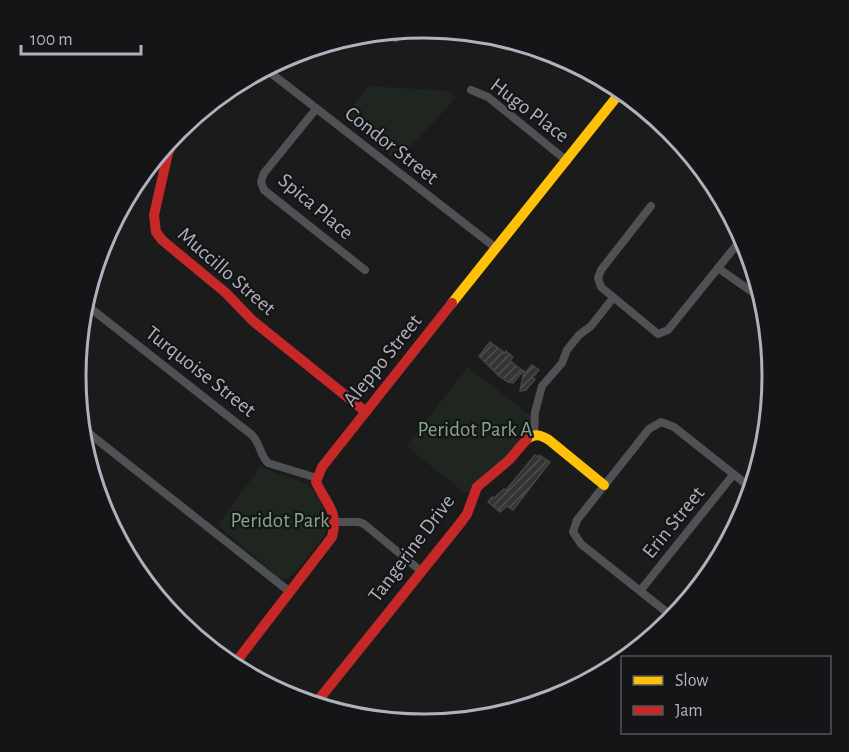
<svg xmlns="http://www.w3.org/2000/svg" width="849" height="752" font-family="'Alegreya Sans',sans-serif">
<defs>
<pattern id="building-hatch" width="6" height="6" patternUnits="userSpaceOnUse" patternTransform="scale(1.5)"><rect width="6" height="6" fill="#343436"/><path d="M-1 1l2-2M0 6l6-6M5 7l2-2" fill="none" stroke="#4f4f51"/></pattern>
</defs>
<rect width="100%" height="100%" fill="#1b1b1c"/>
<g fill="#1f2620">
<polygon points="368,86 452,91 451,93 456,98 397,161 343,118"/>
<polygon points="468,367 532,417 530,431 513,451 470,492 464,492 406,446"/>
<path d="M261 466C275 475 291 476 304 483 318 491 331 516 326 531 324 538 317 544 313 550 305 560 296 575 284 580L279 578 218 525Z"/>
</g>
<g fill="url(#building-hatch)" stroke="#444548" stroke-width="1.5">
<polygon points="490,342 505,353 506,351 513,357 510,361 523,371 513,383 508,382 499,376 479,356"/>
<polygon points="532,365 539,370 532,378 535,379 526,390 520,391 524,371 526,372"/>
<polygon points="535,455 538,457 539,455 550,462 513,510 507,506 500,512 488,502 492,497 494,498 504,489 506,490"/>
</g>
<g fill="none" stroke-linecap="round" stroke-linejoin="round">
<g stroke="#4f5155" stroke-width="8">
<polyline points="392,33 396,38"/>
<polyline points="267,70 496,248"/>
<polyline points="471,90 488,97 567,161"/>
<polyline points="316,109 264,173 261,182 264,190 365,270"/>
<polyline points="651,206 601,270 598,278 601,287 658,334 668,330 743,237"/>
<polyline points="718,268 758,296"/>
<path d="M89 307 252 435C260 443 260 455 268 463L317 478"/>
<polyline points="768,370 771,364"/>
<polyline points="86,431 290,592"/>
<polyline points="534,435 535,412 542,386 562,363 567,350 579,335 591,326 613,298"/>
<polyline points="335,522 359,522 364,524 421,571"/>
<polyline points="640,591 733,475"/>
<polyline points="172,614 206,642"/>
<polyline points="674,618 581,544 573,532 577,520 649,429 661,422 674,427 751,488"/>
</g>
<g stroke="#ffc107" stroke-width="10">
<polyline points="452,303 619,94"/>
<path d="M527 439C535 433 541 435 549 440L604 485"/>
</g>
<g stroke="#c62828" stroke-width="10">
<polyline points="187,123 177,135 168,153 154,215 156,232 162,240 226,293 253,321 366,412"/>
<path d="M236 662 332 537C339 511 326 504 316 482L322 467 452 303"/>
<polyline points="316,703 462,521 467,514 477,487 509,460 527,439"/>
</g>
</g>
<g text-anchor="middle" stroke-width="4.5" stroke-linejoin="round" paint-order="stroke">
<g font-size="21" fill="#adb2bc" stroke="#151518">
<text transform="translate(530 110) rotate(37)" y="7">Hugo Place</text>
<text transform="translate(392 145) rotate(38)" y="7">Condor Street</text>
<text transform="translate(316 206) rotate(40)" y="7">Spica Place</text>
<text transform="translate(227 271) rotate(41)" y="7">Muccillo Street</text>
<text transform="translate(382 360) rotate(-51)" y="7">Aleppo Street</text>
<text transform="translate(201 371) rotate(38)" y="7">Turquoise Street</text>
<text transform="translate(673 522) rotate(-51)" y="7">Erin Street</text>
<text transform="translate(411 548) rotate(-53)" y="7">Tangerine Drive</text>
</g>
<g font-size="21" fill="#84a785" stroke="#151518">
<text x="475" y="436">Peridot Park A</text>
<text x="280" y="527">Peridot Park</text>
</g>
</g>
<path d="M0 0H849V752H0ZM86 376a338 338 0 1 1 676 0a338 338 0 1 1-676 0Z" fill="#151518" fill-rule="evenodd"/>
<path fill="none" stroke="#adb2bc" stroke-width="3" d="M86 376a338 338 0 1 1 676 0a338 338 0 1 1-676 0Z"/>
<rect x="621" y="656" width="210" height="78" fill="#151518" stroke="#52545a" stroke-width="1.5"/>
<rect x="633" y="676" width="30" height="9" fill="#ffc107" stroke="#52545a" stroke-width="1.5"/>
<text x="675" y="686" font-size="18" fill="#adb2bc">Slow</text>
<rect x="633" y="706" width="30" height="9" fill="#c62828" stroke="#52545a" stroke-width="1.5"/>
<text x="675" y="716" font-size="18" fill="#adb2bc">Jam</text>
<path d="M21 45v9h120v-9" fill="none" stroke="#adb2bc" stroke-width="3"/>
<text x="30" y="45" font-size="18" fill="#adb2bc" stroke="#151518" stroke-width="4.5" paint-order="stroke">100 m</text>
</svg>
